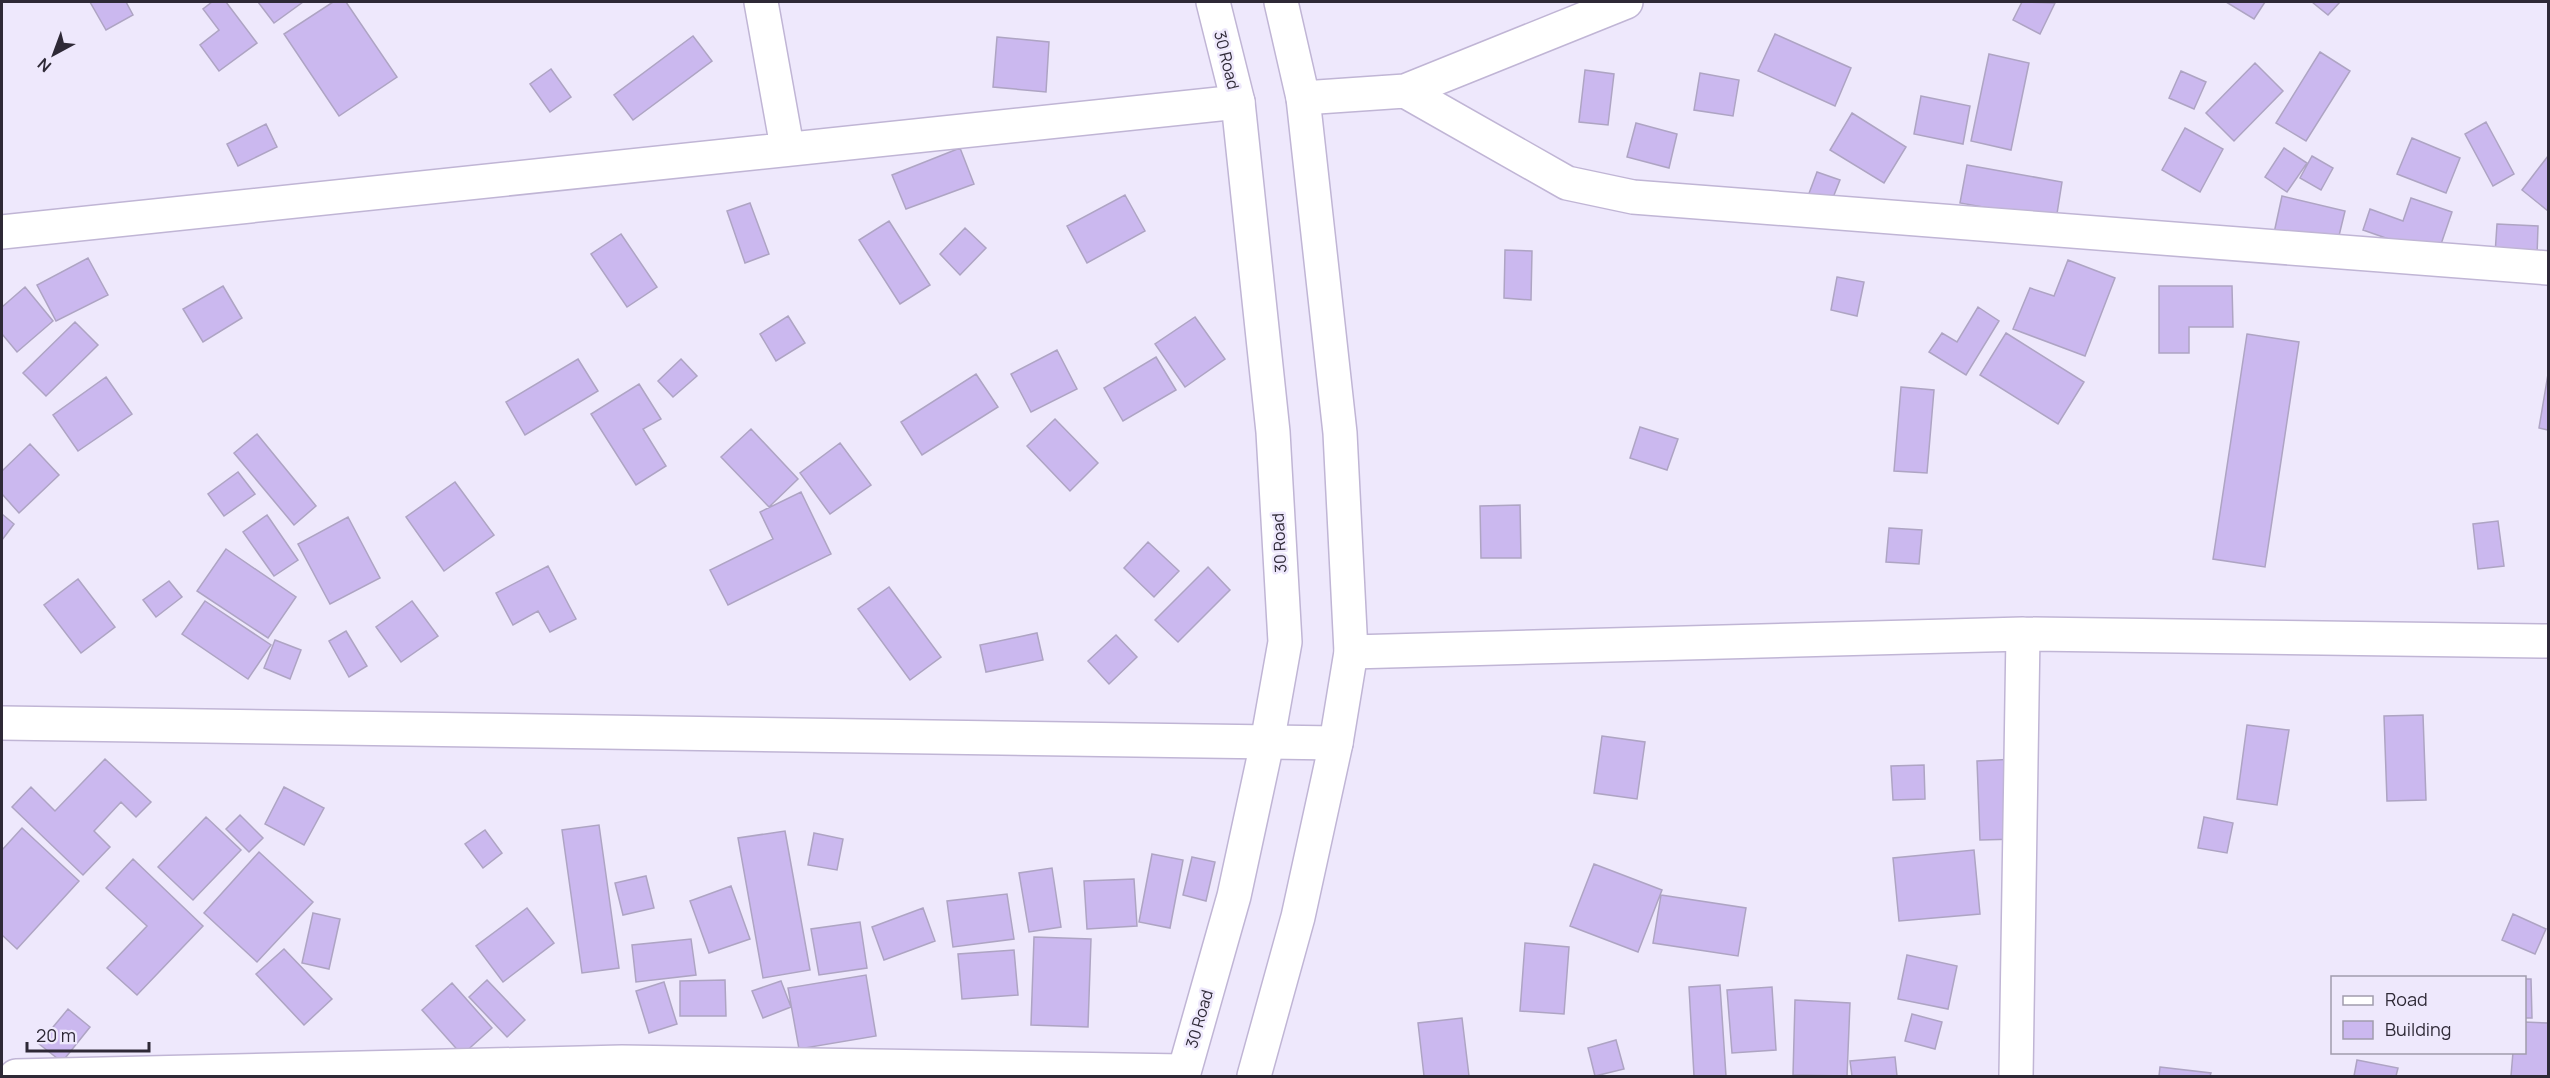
<svg xmlns="http://www.w3.org/2000/svg" width="2550" height="1078" font-family="Manrope,sans-serif">
<rect width="100%" height="100%" fill="#eee8fc"/>
<!-- building -->
<path fill="#cbb8ef" stroke="#aea4c3" stroke-width="1.5" d="M90,2h36l7,13 -27,15z
M212,2h14l31,41 -38,28 -19,-26 19,-15 -16,-21z
M258,2h45l-29,21z
M333,2h13l51,75 -58,39 -55,-82z
M2022,2l33,1 -15,31 -27,-14z
M2226,2h39l-11,17z
M2312,2h28l-12,13z
M1775,34l76,34 -16,38 -77,-35z
M693,36l19,25 -79,59 -19,-25z
M997,37l52,5 -3,50 -53,-5z
M2320,52l30,19 -44,70 -30,-18z
M1989,54l40,9 -18,87 -40,-9z
M2255,63l28,28 -49,50 -28,-28z
M551,69l20,28 -21,15 -20,-28z
M1585,70l29,4 -6,51 -29,-3z
M2181,71l25,11 -12,27 -25,-11z
M1700,73l39,7 -6,36 -39,-6z
M1921,96l49,10 -7,38 -49,-10z
M1852,113l54,34 -22,36 -54,-33z
M2486,122l28,52 -21,12 -28,-52z
M1636,123l41,11 -8,34 -42,-11z
M266,124l11,23 -39,19 -11,-22z
M2185,128l38,21 -23,43 -38,-22z
M2412,138l48,20 -14,35 -49,-19z
M960,148l14,36 -68,25 -14,-34z
M2284,148l23,15 -20,29 -22,-15z
M2312,156l21,12 -12,22 -21,-12z
M2548,156v55l-26,-21z
M1967,165l95,17 -6,38 -96,-17z
M1817,172l23,8 -10,25 -22,-9z
M1125,195l20,36 -58,32 -20,-37z
M2282,196l63,15 -9,37 -62,-15z
M2411,198l41,14 -15,44 -74,-26 7,-21 33,12z
M750,203l19,51 -24,9 -18,-52z
M889,221l41,64 -30,19 -41,-64z
M2497,224l41,2 -1,30 -42,-2z
M965,228l21,20 -26,27 -20,-21z
M621,234l36,53 -30,20 -36,-53z
M1505,250l27,1 -1,49 -27,-2z
M88,258l20,37 -52,26 -19,-36z
M2068,260l47,18 -30,78 -72,-27 17,-41 24,8z
M1837,277l27,5 -7,34 -26,-6z
M223,286l19,32 -39,24 -20,-33z
M2159,286h73l1,41h-44v26h-30z
M25,287l28,34 -36,31 -15,-18v-27z
M1978,307l21,14 -33,54 -37,-23 13,-19 15,9z
M788,316l17,27 -29,18 -16,-27z
M1195,317l30,42 -40,28 -30,-43z
M75,322l23,23 -52,51 -23,-23z
M2006,333l78,49 -26,42 -78,-49z
M2247,334l52,8 -34,225 -52,-8z
M1057,350l20,39 -46,23 -20,-38z
M1156,357l20,33 -53,31 -19,-33z
M578,359l20,32 -73,44 -19,-33z
M681,359l16,17 -24,21 -15,-16z
M976,374l22,33 -76,48 -21,-33z
M2548,374v56l-9,-2z
M106,377l26,37 -54,37 -25,-36z
M639,384l22,35 -18,10 23,37 -30,19 -45,-71z
M1901,387l33,3 -7,83 -33,-2z
M1055,419l43,44 -28,28 -43,-45z
M1640,427l38,12 -11,31 -37,-12z
M751,429l47,50 -29,28 -48,-50z
M257,434l59,72 -22,19 -60,-72z
M840,443l31,42 -41,29 -30,-41z
M30,444l29,31 -40,38 -17,-19v-23z
M238,472l17,22 -31,22 -16,-22z
M455,482l39,53 -50,36 -38,-54z
M801,492l30,62 -103,51 -18,-35 63,-31 -13,-27z
M1520,505l1,53h-40l-1,-52z
M2,514l12,10 -12,16z
M267,515l31,45 -24,16 -31,-44z
M348,517l32,61 -50,26 -32,-60z
M2498,521l6,45 -26,3 -5,-45z
M1889,528l33,2 -3,34 -33,-2z
M1148,542l31,29 -25,26 -30,-29z
M226,549l70,48 -28,41 -71,-47z
M548,566l28,53 -26,13 -12,-21 -25,14 -17,-32z
M1208,567l22,23 -52,52 -23,-22z
M78,579l37,48 -34,26 -37,-48z
M169,581l13,16 -26,20 -13,-17z
M889,587l52,70 -31,23 -52,-71z
M205,601l66,44 -23,34 -66,-45z
M412,601l26,35 -37,26 -25,-35z
M346,631l21,35 -18,11 -20,-36z
M1037,633l6,27 -57,12 -6,-27z
M1116,635l21,22 -28,27 -21,-23z
M275,640l26,10 -11,29 -26,-11z
M2423,715l3,85 -39,1 -3,-85z
M2247,725l42,5 -12,75 -40,-6z
M1602,736l43,6 -8,57 -43,-6z
M105,759l46,43 -15,15 -15,-15 -27,29 16,16 -27,28 -71,-68 19,-20 24,24z
M2016,759l3,80 -39,1 -3,-79z
M1924,765l1,34 -32,1 -2,-34z
M284,787l40,21 -20,37 -39,-21z
M240,815l23,23 -14,14 -23,-23z
M206,817l35,33 -48,50 -35,-33z
M2204,817l29,6 -6,30 -29,-5z
M599,825l20,143 -37,5 -20,-143z
M22,828l57,53 -62,68 -15,-14v-85z
M485,830l17,23 -19,15 -18,-24z
M785,831l25,139 -47,8 -25,-140z
M814,833l29,6 -6,31 -29,-5z
M1974,850l6,64 -81,7 -6,-63z
M259,852l54,50 -56,60 -53,-49z
M1152,854l31,6 -13,68 -31,-6z
M1192,857l23,5 -9,39 -23,-6z
M133,859l70,67 -66,69 -30,-27 40,-42 -41,-38z
M1594,864l68,26 -24,62 -68,-26z
M1052,868l9,59 -32,5 -10,-59z
M646,876l8,32 -31,7 -8,-32z
M1134,879l3,47 -50,3 -3,-48z
M731,886l19,53 -41,14 -19,-52z
M1007,894l7,45 -61,8 -6,-46z
M1661,895l85,13 -8,48 -85,-13z
M527,908l27,35 -51,39 -27,-36z
M923,908l12,33 -51,19 -12,-33z
M313,913l27,6 -11,50 -27,-6z
M2513,914l33,15 -11,25 -33,-14z
M860,922l7,46 -48,7 -8,-46z
M1034,937l57,2 -3,88 -57,-2z
M691,939l5,36 -60,7 -4,-37z
M1525,943l44,4 -5,67 -44,-3z
M284,949l48,50 -28,26 -48,-51z
M1014,950l4,45 -56,4 -4,-45z
M1907,955l50,11 -9,43 -50,-10z
M866,975l10,61 -77,13 -11,-61z
M2524,979h7l1,39h-8z
M487,980l38,40 -18,17 -38,-40z
M725,980l1,36h-46v-35z
M781,981l10,26 -28,11 -11,-27z
M664,982l13,42 -28,9 -13,-42z
M452,983l40,45 -30,27 -40,-45z
M1720,985l6,91h-32l-5,-89z
M1772,987l4,63 -44,3 -5,-63z
M1795,1000l55,3 -3,73 -54,-1z
M68,1009l22,18 -28,35 -23,-18z
M1912,1014l30,8 -7,27 -30,-8z
M1462,1018l7,58h-45l-6,-53z
M2524,1022l24,1v53h-37l2,-24h11z
M1616,1040l8,29 -29,7 -7,-28z
M1895,1057l2,19h-45l-2,-15z
M2357,1060l41,8 -2,8h-42z
M2160,1067l51,6 -1,3h-51z"/>
<g fill="none" stroke-linecap="round" stroke-linejoin="round">
<!-- minor casing -->
<g stroke="#c0b5d5" stroke-width="36">
<path id="minor" d="M761,2l26,145
M1405,91l162,92 66,14 915,71
M1303,98l102,-7 221,-89
M2,232l1236,-130
M1351,652l672,-18 525,7
M2,723l1334,20
M16,1076l606,-14 562,9
M2016,1076l7,-442"/>
</g>
<!-- major casing -->
<g stroke="#c0b5d5" stroke-width="36">
<path id="major" d="M1183,1076l51,-180 33,-153 18,-101 -12,-210 -35,-330 -25,-100
M1254,1076l44,-159 38,-174 15,-91 -11,-219 -37,-335 -22,-96"/>
</g>
<!-- minor -->
<use href="#minor" stroke="#fff" stroke-width="33"/>
<!-- major -->
<use href="#major" stroke="#fff" stroke-width="33"/>
</g>
<g text-anchor="middle" dominant-baseline="central" stroke-width="5" stroke-linejoin="round" paint-order="stroke">
<!-- street labels -->
<g font-size="16" fill="#2e2936" stroke="#eee8fc">
<text transform="translate(1227 60) rotate(76)">30 Road</text>
<text transform="translate(1279 543) rotate(-93)">30 Road</text>
<text transform="translate(1199 1019) rotate(-74)">30 Road</text>
</g>
</g>
<!-- border -->
<rect width="2550" height="1078" fill="none" stroke="#2e2936" stroke-width="6"/>
<!-- legend -->
<rect x="2331" y="976" width="195" height="78" fill="#eee8fc" stroke="#a19cad" stroke-width="1.5"/>
<rect x="2343" y="996" width="30" height="9" fill="#ffffff" stroke="#a19cad" stroke-width="1.5"/>
<text x="2385" y="1006" font-size="18" fill="#2e2936">Road</text>
<rect x="2343" y="1021" width="30" height="18" fill="#cbb8ef" stroke="#a19cad" stroke-width="1.5"/>
<text x="2385" y="1036" font-size="18" fill="#2e2936">Building</text>
<!-- north arrow -->
<g transform="translate(54 54) rotate(221)" stroke="#eee8fc" stroke-width="4.5" paint-order="stroke">
<path d="M0-4.5L10 22L0 15L-10 22Z" fill="#2e2936"/>
<text y="-9" font-size="16" font-weight="bold" text-anchor="middle" fill="#2e2936">N</text>
</g>
<!-- scale -->
<path d="M27 1042v9h122v-9" fill="none" stroke="#2e2936" stroke-width="3"/>
<text x="36" y="1042" font-size="18" fill="#2e2936" stroke="#eee8fc" stroke-width="4.5" paint-order="stroke">20 m</text>
</svg>
